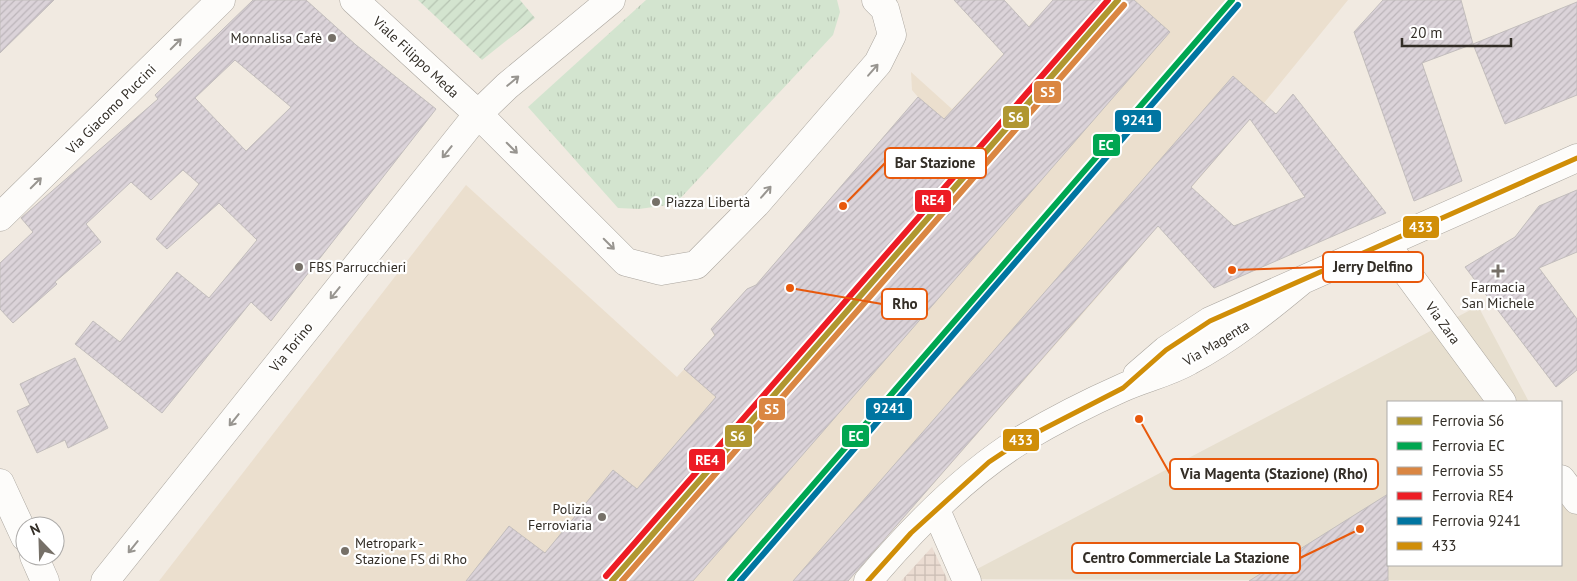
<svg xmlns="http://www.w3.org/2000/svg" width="1577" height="581" font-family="'PT Sans',sans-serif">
<defs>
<pattern id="industrial-grid" width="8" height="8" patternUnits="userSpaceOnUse" patternTransform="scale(1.25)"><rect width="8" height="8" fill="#ebdcd2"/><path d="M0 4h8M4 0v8" fill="none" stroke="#cabdb4"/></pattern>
<pattern id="grass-tufts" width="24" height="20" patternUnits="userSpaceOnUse" patternTransform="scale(1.25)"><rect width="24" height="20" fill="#d3e4cf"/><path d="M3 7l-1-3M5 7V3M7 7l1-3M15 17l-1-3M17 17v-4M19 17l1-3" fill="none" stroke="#b6c4b2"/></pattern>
<pattern id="garden-furrows" width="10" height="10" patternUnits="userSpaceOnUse" patternTransform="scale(1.25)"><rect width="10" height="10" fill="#d3e4cf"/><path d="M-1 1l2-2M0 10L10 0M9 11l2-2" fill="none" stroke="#b6c4b2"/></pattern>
<pattern id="building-hatch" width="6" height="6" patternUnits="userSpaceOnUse" patternTransform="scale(1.25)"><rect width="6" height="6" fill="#dbd3d9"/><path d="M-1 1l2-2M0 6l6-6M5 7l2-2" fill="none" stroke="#bcb5ba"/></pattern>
</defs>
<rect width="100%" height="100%" fill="#f1eae1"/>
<!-- commercial -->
<path fill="#e7dfcf" d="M1478,306l51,96h-141v163h173v-102l16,31v87l-619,-2z"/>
<!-- industrial -->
<path fill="url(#industrial-grid)" d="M932,547l16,34h-47z"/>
<!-- built -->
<path fill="#ebdfce" d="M1053,0h295l-84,103 -171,199 -245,279h-689l307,-396 211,192 37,-41 -3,-7 36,-40 9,-4 162,-188 -6,-7 -1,-18 41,37z"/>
<!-- grass -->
<path fill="url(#grass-tufts)" d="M646,0h191l3,12 -7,23 -158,169 -36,5 -21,-1 -90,-101z"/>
<!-- garden -->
<path fill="url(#garden-furrows)" d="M418,0h102l15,18 -53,42z"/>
<!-- building -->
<path fill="url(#building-hatch)" stroke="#c2bdbc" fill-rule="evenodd" d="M0,0h54l-54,53z
M253,0h53l50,45 80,64 -165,212 -20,-19 -89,111 -87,-69 18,-23 27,21 57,-70 32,26 48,-58 -38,-37 -52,46 -11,-10 43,-55 -16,-14 -32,30 -20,-18 -45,42 15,18 -46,40 2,2 -44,39 -13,-14v-46l33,-31 -12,-14 137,-119 -3,-4zM235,60l56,47 -45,44 -51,-53z
M954,0h50l25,27 24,-27h81l36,32 -477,549h-227l43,-55 36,27 68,-83 24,19 79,-92 -32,-28 31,-34 -4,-6 36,-40 9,-4 162,-188 26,22 60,-65z
M1383,0h78l12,44 -51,19 40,118 -48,20 -60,-169z
M1577,2v93l-72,29 -32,-80z
M1233,76l43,38 17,-20 93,119 -172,75 -56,-62 -310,355h-55zM1250,119l55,78 -71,29 -43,-39z
M1577,190v62l-38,16 38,51v51l-21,17 -91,-120 50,-30 24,-31z
M75,358l33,70 -40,20 -3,-8 -28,13 -20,-42 13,-6 -10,-21z
M1388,494v87h-139z"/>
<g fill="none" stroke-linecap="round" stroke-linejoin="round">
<!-- street casing -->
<g stroke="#aaa59e" stroke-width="29">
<path id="street" d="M354,0l124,114 148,148 35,9 35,-6 60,-61 122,-141 14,-28 -7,-26 -9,-9
M0,217l221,-217
M1385,243l117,159
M1561,479l16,21
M0,483l25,54
M936,510l31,71
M34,556l11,25
M105,581l373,-467 29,-28 104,-86"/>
</g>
<!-- secondary casing -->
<g stroke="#aaa59e" stroke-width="29">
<path id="secondary" d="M1137,375l29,-25 44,-29 367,-163
M868,581c44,-52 95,-105 153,-141 32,-19 67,-37 101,-52 22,-10 46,-15 67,-27 41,-22 76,-50 111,-79"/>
</g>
<!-- street -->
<use href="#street" stroke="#fdfcfa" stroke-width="28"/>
<!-- secondary -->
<use href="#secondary" stroke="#fdfcfa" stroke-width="28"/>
<!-- bus-1 casing -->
<g stroke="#fff" stroke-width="9">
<path id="bus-1" d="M868,581l43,-48 78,-71 33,-22 101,-52 43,-38 44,-29 367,-163"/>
</g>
<!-- bus-1 -->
<use href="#bus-1" stroke="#d08e08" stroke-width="5"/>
<!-- rail-1 casing -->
<g stroke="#fff" stroke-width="10">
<path id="rail-1" d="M612,581l506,-581"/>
</g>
<!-- rail-2 casing -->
<g stroke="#fff" stroke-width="10">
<path id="rail-2" d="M730,581l502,-581"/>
</g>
<!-- rail-3 casing -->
<g stroke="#fff" stroke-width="10">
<path id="rail-3" d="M622,581l502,-576"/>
</g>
<!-- rail-4 casing -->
<g stroke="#fff" stroke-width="10">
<path id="rail-4" d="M606,576l502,-576"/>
</g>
<!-- rail-5 casing -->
<g stroke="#fff" stroke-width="10">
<path id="rail-5" d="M740,581l498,-576"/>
</g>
<!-- rail-1 -->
<use href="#rail-1" stroke="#b09730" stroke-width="6"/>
<!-- rail-2 -->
<use href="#rail-2" stroke="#00a651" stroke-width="6"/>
<!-- rail-3 -->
<use href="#rail-3" stroke="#da8642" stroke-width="6"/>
<!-- rail-4 -->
<use href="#rail-4" stroke="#ed1c24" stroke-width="6"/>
<!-- rail-5 -->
<use href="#rail-5" stroke="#0075a1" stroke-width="6"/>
</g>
<!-- one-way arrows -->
<defs><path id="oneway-shaft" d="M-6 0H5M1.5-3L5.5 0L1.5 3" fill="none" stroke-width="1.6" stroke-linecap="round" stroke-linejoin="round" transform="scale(1.25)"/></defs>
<g stroke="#989590">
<use href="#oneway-shaft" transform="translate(176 44) rotate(-45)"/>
<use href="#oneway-shaft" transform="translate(873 70) rotate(-49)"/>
<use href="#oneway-shaft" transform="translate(513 81) rotate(-40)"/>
<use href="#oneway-shaft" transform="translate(512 148) rotate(45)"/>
<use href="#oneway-shaft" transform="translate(447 152) rotate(129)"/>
<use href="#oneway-shaft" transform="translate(36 183) rotate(-45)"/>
<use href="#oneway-shaft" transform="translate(766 192) rotate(-49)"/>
<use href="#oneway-shaft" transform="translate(609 244) rotate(45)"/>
<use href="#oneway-shaft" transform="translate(335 293) rotate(129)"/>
<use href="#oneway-shaft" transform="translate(234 420) rotate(129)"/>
<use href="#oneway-shaft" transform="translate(133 547) rotate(129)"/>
</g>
<!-- markers -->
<g fill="#767068" stroke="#fff" stroke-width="2">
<circle cx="332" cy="38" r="5"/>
<circle cx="656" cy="202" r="5"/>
<circle cx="299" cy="267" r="5"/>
<path d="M1495.5 263.5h5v5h5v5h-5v5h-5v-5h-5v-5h5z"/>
<circle cx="602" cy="517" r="5"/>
<circle cx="345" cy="551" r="5"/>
</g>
<g text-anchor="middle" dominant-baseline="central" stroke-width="4.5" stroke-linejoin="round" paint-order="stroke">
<!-- poi labels -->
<g font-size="14" fill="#332e27" stroke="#fff" text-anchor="start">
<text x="322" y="38" text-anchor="end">Monnalisa Cafè</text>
<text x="666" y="202">Piazza Libertà</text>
<text x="309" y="267">FBS Parrucchieri</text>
<text x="1498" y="287" text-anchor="middle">Farmacia<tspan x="1498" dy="16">San Michele</tspan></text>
<text x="592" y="509" text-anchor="end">Polizia<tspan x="592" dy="16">Ferroviaria</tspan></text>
<text x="355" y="543">Metropark -<tspan x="355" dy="16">Stazione FS di Rho</tspan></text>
</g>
<!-- street labels -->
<g font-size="14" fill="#332e27" stroke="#fff">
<text transform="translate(416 57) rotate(43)">Viale Filippo Meda</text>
<text transform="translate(111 109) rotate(-45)">Via Giacomo Puccini</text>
<text transform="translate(1443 323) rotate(54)">Via Zara</text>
<text transform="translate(1216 343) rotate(-31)">Via Magenta</text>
<text transform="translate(291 347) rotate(-51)">Via Torino</text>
</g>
</g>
<!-- callouts -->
<path fill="none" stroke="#e8590c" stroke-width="2" d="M843 206L885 163M1232 270L1323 267M790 288L882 304M1139 419L1170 474M1360 529L1300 558"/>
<g fill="#e8590c" stroke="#fff" stroke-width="2">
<circle cx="843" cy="206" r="5"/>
<circle cx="1232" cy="270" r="5"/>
<circle cx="790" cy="288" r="5"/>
<circle cx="1139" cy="419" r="5"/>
<circle cx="1360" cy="529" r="5"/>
</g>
<g fill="#fff" stroke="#e8590c" stroke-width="2">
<rect x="885" y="148" width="101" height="30" rx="5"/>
<rect x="1323" y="252" width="100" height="30" rx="5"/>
<rect x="882" y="289" width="45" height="30" rx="5"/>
<rect x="1170" y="459" width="208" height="30" rx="5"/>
<rect x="1072" y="543" width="228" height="30" rx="5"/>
</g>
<g font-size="15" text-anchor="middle" font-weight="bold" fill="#332e27">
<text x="935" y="168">Bar Stazione</text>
<text x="1373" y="272">Jerry Delfino</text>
<text x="905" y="309">Rho</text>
<text x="1274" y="479">Via Magenta (Stazione) (Rho)</text>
<text x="1186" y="563">Centro Commerciale La Stazione</text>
</g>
<g stroke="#fff" stroke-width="2">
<rect x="1033" y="80" width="29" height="24" rx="5" fill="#da8642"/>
<rect x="1002" y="105" width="28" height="24" rx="5" fill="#b09730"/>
<rect x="1114" y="109" width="48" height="24" rx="5" fill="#0075a1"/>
<rect x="1092" y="133" width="29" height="24" rx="5" fill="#00a651"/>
<rect x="914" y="189" width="38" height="24" rx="5" fill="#ed1c24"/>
<rect x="1402" y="215" width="38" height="24" rx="5" fill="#d08e08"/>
<rect x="865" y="397" width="48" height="24" rx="5" fill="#0075a1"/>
<rect x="758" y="397" width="28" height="24" rx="5" fill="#da8642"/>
<rect x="724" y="424" width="29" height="24" rx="5" fill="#b09730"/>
<rect x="841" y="424" width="29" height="24" rx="5" fill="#00a651"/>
<rect x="1002" y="428" width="38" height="24" rx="5" fill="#d08e08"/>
<rect x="688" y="448" width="38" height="24" rx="5" fill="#ed1c24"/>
</g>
<g font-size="14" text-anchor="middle" font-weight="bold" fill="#fff">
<text x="1048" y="97">S5</text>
<text x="1016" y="122">S6</text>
<text x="1138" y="125">9241</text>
<text x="1106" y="150">EC</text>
<text x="933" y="205">RE4</text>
<text x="1421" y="232">433</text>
<text x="889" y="413">9241</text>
<text x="772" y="414">S5</text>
<text x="738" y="441">S6</text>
<text x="856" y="441">EC</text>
<text x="1021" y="445">433</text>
<text x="707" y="465">RE4</text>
</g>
<!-- legend -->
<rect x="1387" y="401" width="175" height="165" fill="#ffffff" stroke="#adaba9"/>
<rect x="1397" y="417" width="25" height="8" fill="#b09730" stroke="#adaba9"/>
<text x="1432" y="426" font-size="15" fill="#332e27">Ferrovia S6</text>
<rect x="1397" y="442" width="25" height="8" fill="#00a651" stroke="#adaba9"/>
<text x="1432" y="451" font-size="15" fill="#332e27">Ferrovia EC</text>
<rect x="1397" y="467" width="25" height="8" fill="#da8642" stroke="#adaba9"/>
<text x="1432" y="476" font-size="15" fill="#332e27">Ferrovia S5</text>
<rect x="1397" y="492" width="25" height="8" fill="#ed1c24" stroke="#adaba9"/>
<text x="1432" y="501" font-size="15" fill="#332e27">Ferrovia RE4</text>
<rect x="1397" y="517" width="25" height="8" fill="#0075a1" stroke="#adaba9"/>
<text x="1432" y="526" font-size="15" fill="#332e27">Ferrovia 9241</text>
<rect x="1397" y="542" width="25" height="8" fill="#d08e08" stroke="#adaba9"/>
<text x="1432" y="551" font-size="15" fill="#332e27">433</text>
<!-- north arrow -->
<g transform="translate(40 541) rotate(337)"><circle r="24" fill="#ffffff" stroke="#adaba9"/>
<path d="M0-4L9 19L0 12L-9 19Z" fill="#767068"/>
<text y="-8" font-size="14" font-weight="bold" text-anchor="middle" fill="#332e27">N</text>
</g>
<!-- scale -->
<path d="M1402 38v8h109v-8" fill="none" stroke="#332e27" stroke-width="2.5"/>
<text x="1410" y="38" font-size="15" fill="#332e27" stroke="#ffffff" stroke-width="4" paint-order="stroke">20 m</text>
</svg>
